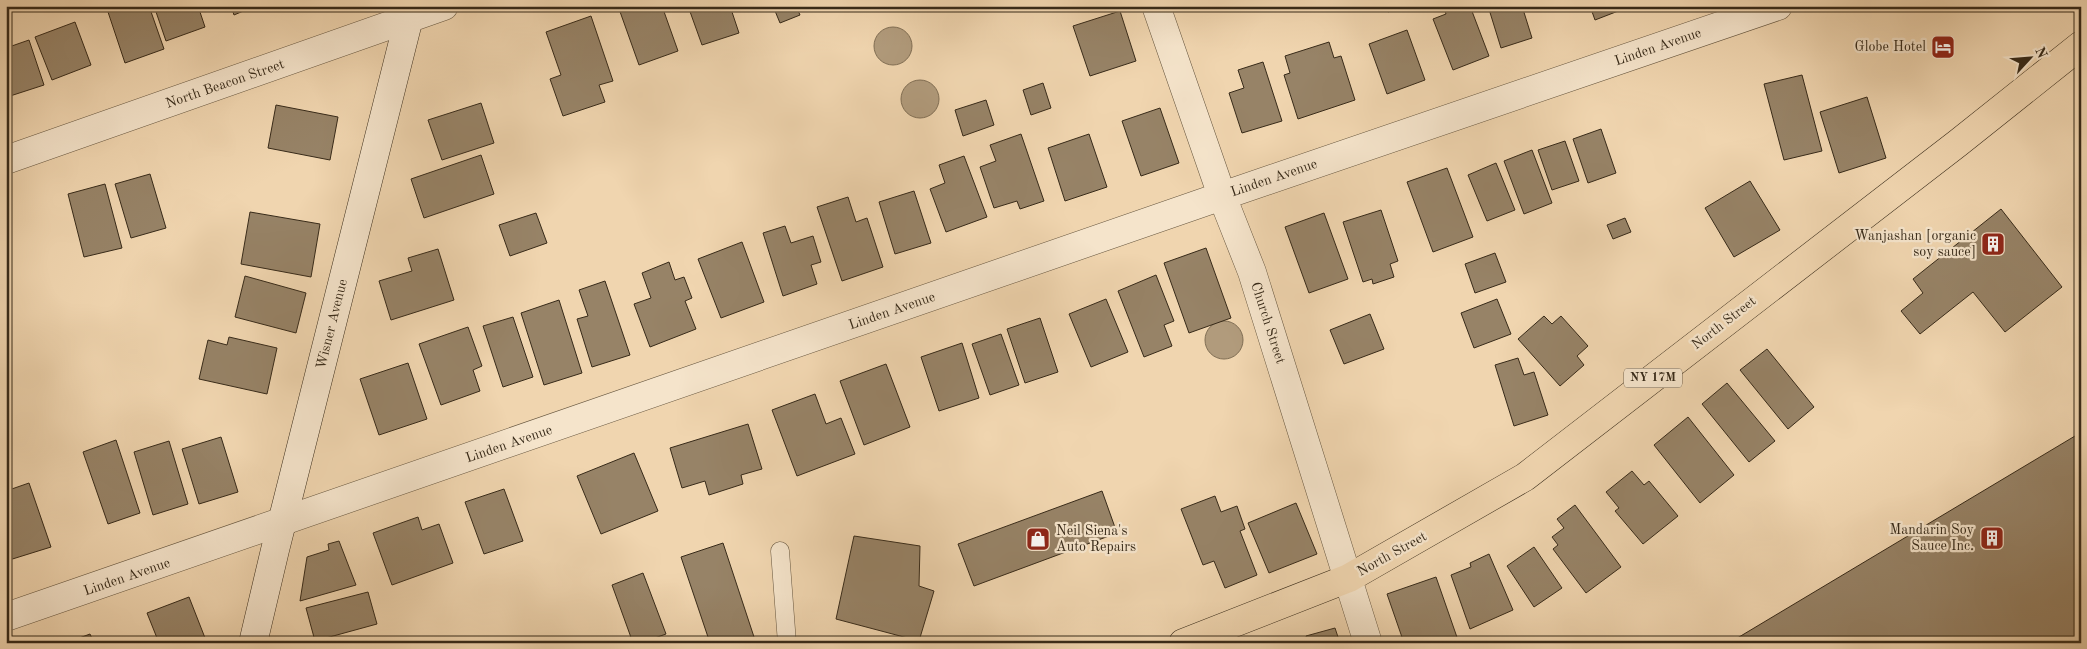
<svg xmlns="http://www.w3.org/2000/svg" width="2087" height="649" font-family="'Old Standard TT',serif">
<rect width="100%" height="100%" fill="#f0d5af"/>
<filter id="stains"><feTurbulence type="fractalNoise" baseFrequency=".004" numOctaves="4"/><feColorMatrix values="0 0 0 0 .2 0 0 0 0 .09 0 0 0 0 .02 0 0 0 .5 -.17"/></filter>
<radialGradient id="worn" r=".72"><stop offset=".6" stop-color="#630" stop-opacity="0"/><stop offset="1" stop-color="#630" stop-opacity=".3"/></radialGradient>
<!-- water -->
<path fill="#b19b7c" stroke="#806e54" d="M874 46a19 19 0 1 1 38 0a19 19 0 1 1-38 0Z
M901 99a19 19 0 1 1 38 0a19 19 0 1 1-38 0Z
M1205 340a19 19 0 1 1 38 0a19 19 0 1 1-38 0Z"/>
<!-- building -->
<path fill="#978367" stroke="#372a19" d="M116,6h33l15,43 -39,14 -18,-54z
M154,6h44l7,21 -39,14z
M231,6h24l-21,9z
M618,6h44l16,45 -39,14z
M688,6h42l9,27 -37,12z
M773,6h23l4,9 -20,8z
M1386,6h17l-15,6z
M1443,6h27l19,50 -36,14 -20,-51 13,-5z
M1488,6h34l10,32 -31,10z
M1590,6h35l1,2 -31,12z
M1120,11l16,50 -46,15 -17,-50z
M591,16l22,65 -14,4 6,17 -42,14 -13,-37 11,-4 -15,-43z
M75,22l16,43 -39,15 -17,-43z
M1407,30l18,50 -38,14 -18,-50z
M29,40l15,45 -37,12 -1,-49z
M1329,42l5,16 7,-2 14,44 -57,19 -14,-44 6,-2 -5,-17z
M1263,62l19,59 -40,12 -13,-40 15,-5 -6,-18z
M1802,75l20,76 -38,9 -20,-76z
M1043,83l8,25 -20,7 -8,-25z
M1867,97l19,61 -47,15 -19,-61z
M986,100l8,25 -31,11 -8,-26z
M481,103l13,40 -52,17 -14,-40z
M276,105l62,12 -8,43 -62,-12z
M1160,108l19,55 -38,13 -19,-55z
M1601,129l15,44 -28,10 -15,-44z
M1021,134l23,67 -24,8 -3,-8 -23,7 -14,-41 16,-6 -6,-16z
M1089,134l18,53 -42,14 -17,-53z
M1565,141l14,40 -27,9 -14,-40z
M1532,150l20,53 -28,11 -20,-53z
M481,155l13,39 -70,24 -13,-39z
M964,156l23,61 -41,15 -16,-43 15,-6 -6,-18z
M1496,163l19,47 -28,11 -19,-46z
M1447,168l26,69 -40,15 -26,-70z
M150,174l16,54 -35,10 -16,-54z
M1750,181l30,49 -46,27 -29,-49z
M105,184l17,64 -38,9 -16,-63z
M914,191l17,52 -36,11 -16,-52z
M848,197l8,25 11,-4 16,49 -41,14 -25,-74z
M2001,209l61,78 -57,45 -32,-40 -53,42 -19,-23 22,-18 -10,-14z
M1381,210l17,51 -8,3 4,13 -21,7 -1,-5 -9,3 -20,-60z
M250,212l70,12 -9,53 -70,-13z
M536,213l11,30 -37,13 -11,-31z
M1324,213l24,66 -39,14 -24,-66z
M1625,218l6,14 -18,7 -6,-14z
M785,226l6,17 22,-7 8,26 -10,3 6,19 -34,12 -20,-63z
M742,242l22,60 -43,16 -23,-59z
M1206,248l25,70 -42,15 -25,-70z
M438,249l16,51 -63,20 -12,-39 33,-10 -4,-13z
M1495,253l11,29 -31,11 -10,-29z
M669,262l6,18 9,-3 8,21 -7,3 11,28 -46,18 -16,-43 17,-6 -9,-25z
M1156,275l18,46 -10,4 8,21 -28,11 -26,-66z
M245,276l61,17 -10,40 -61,-16z
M605,281l25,74 -38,12 -15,-48 11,-3 -9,-26z
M1106,299l22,53 -37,15 -22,-53z
M1497,299l14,35 -37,14 -13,-35z
M559,300l23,73 -38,12 -23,-72z
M1370,314l14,35 -40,15 -14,-34z
M1544,316l8,8 9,-8 27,30 -11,10 7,9 -24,21 -42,-47z
M513,317l20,60 -30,10 -20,-61z
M1040,318l18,54 -33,11 -18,-54z
M468,327l14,39 -9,4 7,21 -39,14 -22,-61z
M1001,334l18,51 -29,10 -18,-51z
M229,337l48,11 -10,46 -68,-15 9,-39 19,5z
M962,343l17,55 -40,13 -18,-54z
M1767,349l47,58 -26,22 -48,-59z
M1518,358l6,17 10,-3 14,43 -34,11 -19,-61z
M408,363l19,56 -48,16 -19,-56z
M886,364l24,63 -46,18 -24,-64z
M1727,383l48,58 -26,21 -47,-58z
M815,394l11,30 15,-6 14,36 -58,22 -25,-66z
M1688,417l46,58 -34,28 -46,-58z
M748,424l14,45 -21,6 2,9 -34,11 -4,-14 -23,7 -12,-40z
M2080,433l1,210h-352z
M221,437l17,55 -39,12 -17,-55z
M116,440l24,73 -32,11 -25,-72z
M169,441l19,63 -35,11 -19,-63z
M634,453l24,58 -57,23 -24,-58z
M1632,471l12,14 5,-4 29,35 -35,28 -28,-33 4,-3 -13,-16z
M29,483l22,64 -45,14v-70z
M504,489l19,52 -39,13 -19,-52z
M1102,491l15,42 -143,53 -16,-42z
M1215,496l6,16 16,-6 8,23 -5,2 17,44 -32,13 -11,-27 -11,4 -22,-56z
M1296,503l21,51 -48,19 -21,-50z
M1575,505l46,62 -35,26 -33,-44 5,-4 -6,-8 12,-9 -7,-9z
M418,517l4,13 17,-6 14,39 -61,22 -19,-52z
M854,536l66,10 -1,40 15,5 -15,50 -83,-22z
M339,541l17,44 -56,16 7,-44 22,-7 -1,-6z
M723,543l33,100h-46l-29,-86z
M1534,547l28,41 -28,19 -27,-41z
M1489,554l24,56 -43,19 -19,-54 20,-8 -1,-4z
M643,573l23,61 -25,9h-8l-21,-58z
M1436,577l23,66h-55l-17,-49z
M368,592l9,32 -62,17 -9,-33z
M189,597l18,46h-48l-12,-30z
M1335,628l5,15h-32l-2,-7z
M90,634l4,9h-28z"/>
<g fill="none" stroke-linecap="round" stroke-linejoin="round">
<!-- lane casing -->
<g stroke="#65553e" stroke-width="19">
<path id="lane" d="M780,551l7,92"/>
</g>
<!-- street casing -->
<g stroke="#65553e" stroke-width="29">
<path id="street" d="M1156,6l66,190 30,76 116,371
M6,160l438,-154
M6,617l1216,-421 556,-190"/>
</g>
<!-- secondary casing -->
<g stroke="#372a19" stroke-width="29">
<path id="secondary" d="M253,643l22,-93 137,-544"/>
</g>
<!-- primary casing -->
<g stroke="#372a19" stroke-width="29">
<path id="primary" d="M1183,643l166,-65 176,-101 433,-334 123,-98"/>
</g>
<!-- lane -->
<use href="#lane" stroke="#f5e4cb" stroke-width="18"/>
<!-- street -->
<use href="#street" stroke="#f5e4cb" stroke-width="28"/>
<!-- secondary -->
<use href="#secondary" stroke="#f5e4cb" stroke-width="28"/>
<!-- primary -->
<use href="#primary" stroke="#f0d5af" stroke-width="28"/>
</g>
<!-- icons -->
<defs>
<g id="hotel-square" transform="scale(1.25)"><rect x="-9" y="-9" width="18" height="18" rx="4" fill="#8f2418" stroke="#f5e4cb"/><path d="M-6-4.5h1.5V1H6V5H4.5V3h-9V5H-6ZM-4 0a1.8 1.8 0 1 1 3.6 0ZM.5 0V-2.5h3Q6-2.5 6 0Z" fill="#fff"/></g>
<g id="building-square" transform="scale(1.25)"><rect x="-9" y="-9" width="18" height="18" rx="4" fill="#8f2418" stroke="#f5e4cb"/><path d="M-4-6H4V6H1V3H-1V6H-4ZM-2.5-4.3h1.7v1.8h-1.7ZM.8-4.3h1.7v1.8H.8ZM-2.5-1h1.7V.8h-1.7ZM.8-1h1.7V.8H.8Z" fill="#fff"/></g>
<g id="shop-square" transform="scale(1.25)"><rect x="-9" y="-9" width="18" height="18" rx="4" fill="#8f2418" stroke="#f5e4cb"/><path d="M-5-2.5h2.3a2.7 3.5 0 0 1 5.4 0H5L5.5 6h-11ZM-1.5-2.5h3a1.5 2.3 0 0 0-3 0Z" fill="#fff"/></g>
</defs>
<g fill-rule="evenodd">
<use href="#hotel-square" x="1943" y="47"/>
<use href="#building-square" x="1993" y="244"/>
<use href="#building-square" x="1992" y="538"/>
<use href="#shop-square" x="1038" y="539"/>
</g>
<g text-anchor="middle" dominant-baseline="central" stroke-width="4.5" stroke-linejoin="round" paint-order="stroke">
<!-- shield labels -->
<rect fill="#f5e4cb" stroke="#70624e" stroke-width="1" x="1624" y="368.5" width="58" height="19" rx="4"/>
<g font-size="12" font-weight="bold" fill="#372a19">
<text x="1653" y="378">NY 17M</text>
</g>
<!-- street labels -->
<g font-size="14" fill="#372a19" stroke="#f5e4cb">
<text transform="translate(1658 47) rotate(-19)">Linden Avenue</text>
<text transform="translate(225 84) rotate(-19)">North Beacon Street</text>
<text transform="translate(1274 178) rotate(-19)">Linden Avenue</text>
<text transform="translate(892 311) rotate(-19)">Linden Avenue</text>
<text transform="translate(1268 323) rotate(72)">Church Street</text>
<text transform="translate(1724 323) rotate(-38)">North Street</text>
<text transform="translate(332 324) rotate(-76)">Wisner Avenue</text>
<text transform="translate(509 444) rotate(-19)">Linden Avenue</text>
<text transform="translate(1392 554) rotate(-29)">North Street</text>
<text transform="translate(127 577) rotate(-19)">Linden Avenue</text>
</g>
<!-- poi labels -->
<g font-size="14" fill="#372a19" stroke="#f5e4cb" text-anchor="end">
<text x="1926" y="47">Globe Hotel</text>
<text x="1976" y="236">Wanjashan [organic<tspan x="1976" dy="16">soy sauce]</tspan></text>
<text x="1974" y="530">Mandarin Soy<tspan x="1974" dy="16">Sauce Inc.</tspan></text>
<text x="1056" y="531" text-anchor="start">Neil Siena's<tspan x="1056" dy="16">Auto Repairs</tspan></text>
</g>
</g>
<!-- margin -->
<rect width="2087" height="649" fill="none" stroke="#f0d5af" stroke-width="25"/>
<rect x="8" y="8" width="2072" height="634" fill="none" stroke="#372a19" stroke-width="2.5"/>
<rect x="12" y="12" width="2062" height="624" fill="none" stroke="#372a19"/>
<!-- north arrow -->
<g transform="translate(2030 58) rotate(64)" stroke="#f5e4cb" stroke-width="4" paint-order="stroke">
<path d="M0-4L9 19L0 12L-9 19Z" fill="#372a19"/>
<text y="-8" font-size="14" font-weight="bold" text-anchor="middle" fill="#372a19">N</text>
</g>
<rect width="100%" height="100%" filter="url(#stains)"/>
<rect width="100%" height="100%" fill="url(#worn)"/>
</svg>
